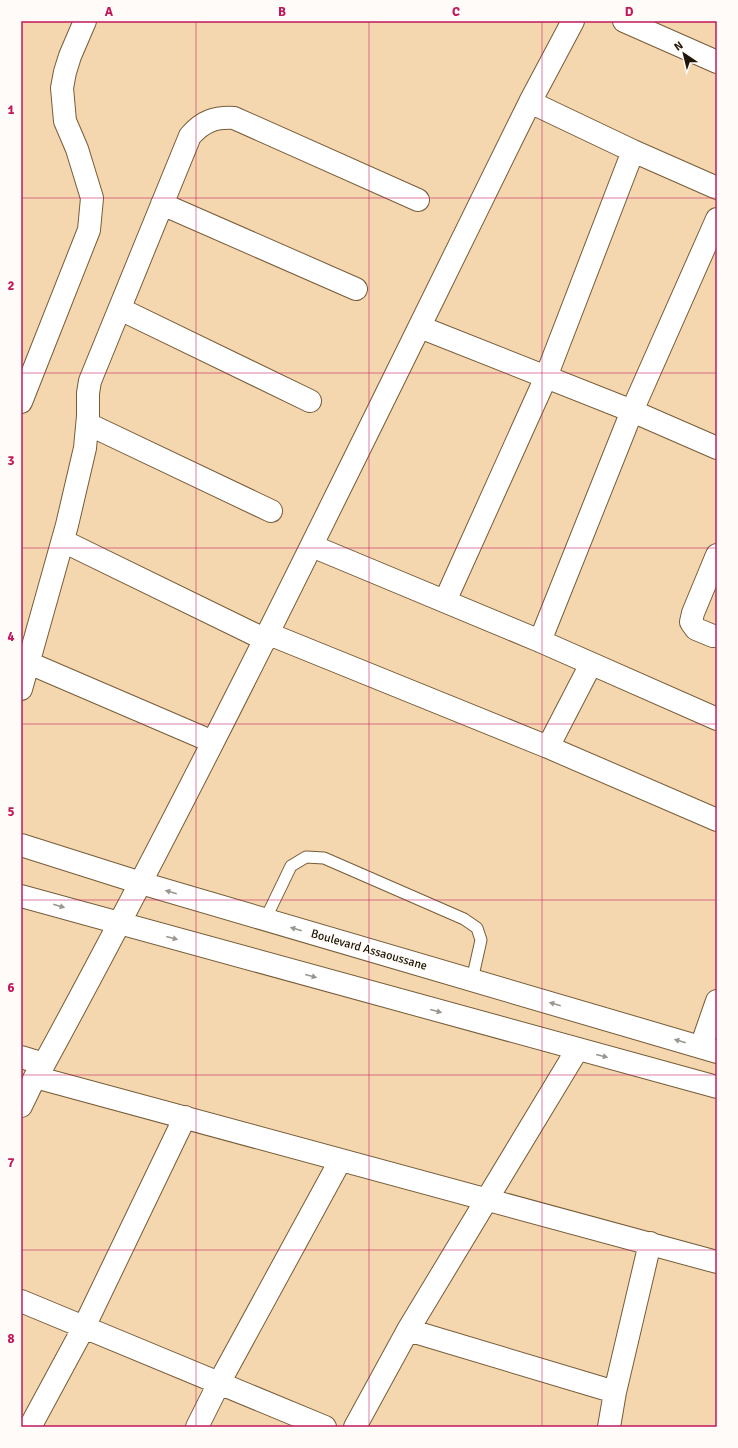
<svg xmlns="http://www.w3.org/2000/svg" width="738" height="1448" font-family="Signika,sans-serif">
<rect width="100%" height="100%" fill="#f4d6af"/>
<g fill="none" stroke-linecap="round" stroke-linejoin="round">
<!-- lane casing -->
<g stroke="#765c38" stroke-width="13">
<path id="lane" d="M265,920l26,-54 15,-9 18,1 140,61 13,9 4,12 -9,40"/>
</g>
<!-- street casing -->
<g stroke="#765c38" stroke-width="24">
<path id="street" d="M624,21l93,41
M530,102l103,49 84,37
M162,204l194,85
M120,309l190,92
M420,327l212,84 85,37
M21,402l68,-172 3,-32 -15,-49 -12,-28 -3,-33 3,-16 5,-16 15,-35
M88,424l183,87
M63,541l203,99
M312,546l228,95 177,78
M445,601l101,-224 87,-226
M269,634l279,113 169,73
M713,636l-17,-7 -5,-7 2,-9 24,-58
M540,641l92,-230 85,-192
M29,663l184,79
M21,689l46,-164 18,-77 3,-32v-23l2,-12 100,-245c13,-15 25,-19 44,-18l184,82
M548,747l43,-83
M21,845l120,38 576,169
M21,896l696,191
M701,1047l16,-46
M21,1057l23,7
M35,1077l682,185
M21,1106l14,-29 9,-13c172,-316 327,-640 486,-962l43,-81
M21,1301l304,126
M408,1330l207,62
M30,1427l54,-100 101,-210
M197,1427l22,-44 121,-222
M355,1427l53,-97 169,-280
M609,1427l6,-35 35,-149"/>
</g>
<!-- lane -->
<use href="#lane" stroke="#fff" stroke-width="11"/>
<!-- street -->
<use href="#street" stroke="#fff" stroke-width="22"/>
</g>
<!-- one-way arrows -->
<defs><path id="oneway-solid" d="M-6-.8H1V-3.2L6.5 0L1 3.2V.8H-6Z"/></defs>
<g fill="#9a968f">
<use href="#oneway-solid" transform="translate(171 892) rotate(-164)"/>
<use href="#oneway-solid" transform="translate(59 906) rotate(16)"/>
<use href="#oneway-solid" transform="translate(296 929) rotate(-164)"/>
<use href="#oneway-solid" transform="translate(172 938) rotate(15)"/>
<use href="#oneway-solid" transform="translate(311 976) rotate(15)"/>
<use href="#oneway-solid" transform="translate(555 1004) rotate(-164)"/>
<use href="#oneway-solid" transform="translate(436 1011) rotate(15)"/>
<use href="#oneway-solid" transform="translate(680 1041) rotate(-164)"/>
<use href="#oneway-solid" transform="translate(602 1056) rotate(14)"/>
</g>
<!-- grid -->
<path fill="none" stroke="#c2185b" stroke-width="1" stroke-opacity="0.55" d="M196,21v1406M369,21v1406M542,21v1406M21,198h696M21,373h696M21,548h696M21,724h696M21,900h696M21,1075h696M21,1250h696"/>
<g text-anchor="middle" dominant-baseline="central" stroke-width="4" stroke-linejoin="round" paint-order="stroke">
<!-- street labels -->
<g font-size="12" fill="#1f1506" stroke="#fffbf8">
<text transform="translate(369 950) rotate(16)">Boulevard Assaoussane</text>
</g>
</g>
<!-- border -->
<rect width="738" height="1448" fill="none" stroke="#fffbf8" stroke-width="44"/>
<!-- north arrow -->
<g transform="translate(684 54) rotate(325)" stroke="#fffbf8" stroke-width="3" paint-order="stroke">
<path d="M0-3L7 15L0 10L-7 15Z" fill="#1f1506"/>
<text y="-6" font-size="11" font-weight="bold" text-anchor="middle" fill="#1f1506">N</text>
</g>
<rect x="22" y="22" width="694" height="1404" fill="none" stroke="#c2185b" stroke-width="1.5"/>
<g font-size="13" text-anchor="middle" font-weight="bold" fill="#c2185b">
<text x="109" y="16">A</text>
<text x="282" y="16">B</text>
<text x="456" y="16">C</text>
<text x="629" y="16">D</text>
<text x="11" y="114">1</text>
<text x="11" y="290">2</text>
<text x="11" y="465">3</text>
<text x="11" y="641">4</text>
<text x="11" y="816">5</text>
<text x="11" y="992">6</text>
<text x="11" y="1167">7</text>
<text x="11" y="1343">8</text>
</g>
</svg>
